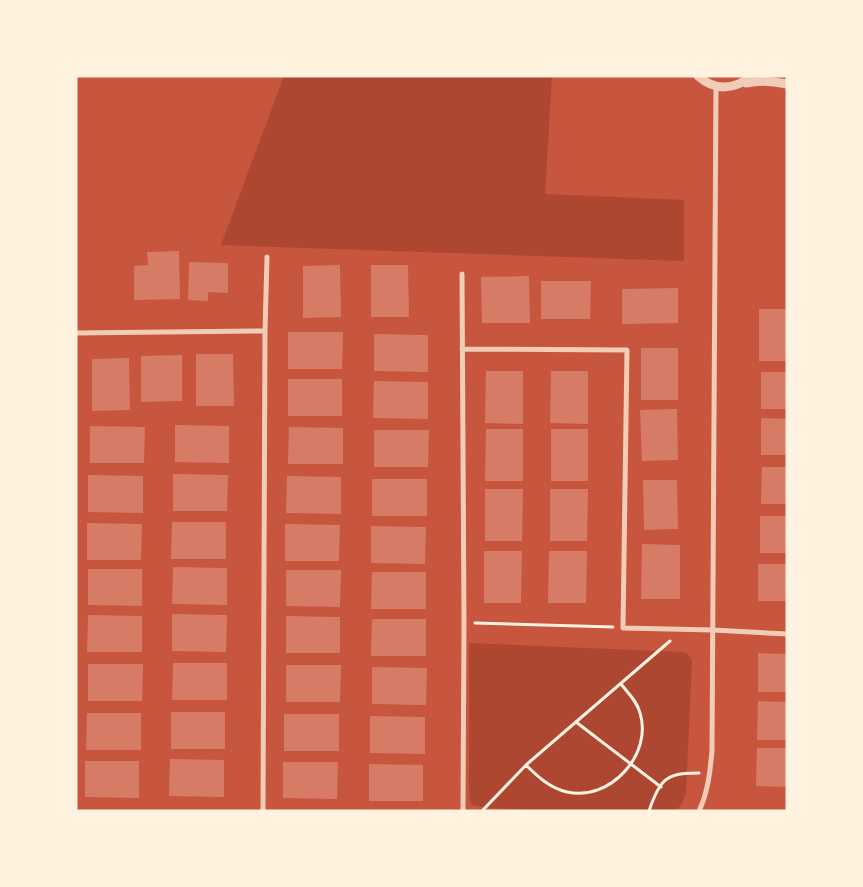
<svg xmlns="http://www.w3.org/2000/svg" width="863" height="887" font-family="'PT Serif',serif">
<rect width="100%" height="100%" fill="#c8553d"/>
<!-- green -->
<path fill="#ae4732" d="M284,76h268l-7,118 139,6v61l-463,-16z
M469,643l213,9 6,2 4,7 -6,132 -5,12 -6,6h-120l-67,-3 -16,-3 -3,-8z"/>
<!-- building -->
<path fill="#d67c66" d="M179,251l1,48 -46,1v-34l14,-1 -1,-13z
M189,262l39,1v30l-20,-1v9l-20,-1z
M340,265l1,52 -38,1v-52z
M371,265h37l1,52h-38z
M529,276l1,47h-48l-1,-46z
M541,281h50l-1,38h-49z
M678,288v35l-56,1v-35z
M759,309h28v52h-28z
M288,332h55l-1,37h-54z
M374,334l54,1v37l-54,-1z
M641,348h37v52h-37z
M196,354h37l1,52h-38z
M182,355v46l-41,1v-46z
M129,358l1,52 -38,1v-52z
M486,371h37v53l-38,-1z
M551,371h37v53l-38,-1z
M761,372h26v37h-26z
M288,379h54v37h-54z
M374,381l54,1v37l-55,-1z
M677,409l1,51 -36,1 -2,-51z
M761,418l26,1v36h-26z
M175,425l54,1v37l-54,-1z
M90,426l55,1 -1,36h-54z
M289,427l54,1v36h-55z
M486,429h37v52h-38z
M551,429h37v52h-37z
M374,430h55l-1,37h-54z
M762,467h25v37h-26z
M173,474l55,1 -1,36h-54z
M88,475l55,1v37l-55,-1z
M287,476l54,1v37l-55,-1z
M372,479h55v37h-55z
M643,480h34l1,49 -34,1z
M485,489h38l-1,52h-37z
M550,489h38l-1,52h-37z
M760,516h27v37h-27z
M172,522h54v37h-55z
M87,523l55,1 -1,36h-54z
M285,524l55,1 -1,36h-54z
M371,526l55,1 -1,37 -54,-1z
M642,544l38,1v54h-39z
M484,551h38l-1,52h-37z
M549,551h38l-1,52h-38z
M758,564h29v37h-29z
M173,567l54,1v37l-55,-1z
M88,569h54v37l-54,-1z
M286,570h55l-1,37 -54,-1z
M372,572h54v37h-55z
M172,614l55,1 -1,37 -54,-1z
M88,615l54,1v36h-55z
M286,616l54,1v36h-54z
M372,619h54v37h-55z
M758,653l29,1v38h-29z
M173,663h54v37h-55z
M88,664h55l-1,37h-54z
M286,665h55l-1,37h-54z
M372,667l55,1 -1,37 -54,-1z
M758,701l29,1v38h-30z
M171,712h54v37h-54z
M87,713h54v37h-55z
M284,714h55v37h-55z
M370,716l55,1v37l-55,-1z
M757,748h30v39l-31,-1z
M170,759l54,1v37l-55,-1z
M85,761h54v37l-54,-1z
M283,762h55l-1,37 -54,-1z
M369,764l54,1v36h-54z"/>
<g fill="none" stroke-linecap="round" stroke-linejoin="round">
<!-- path -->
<path stroke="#fff3e0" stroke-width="3" d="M475,623l138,4
M576,722l85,65
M526,765c12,12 24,23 41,27 43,10 86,-38 73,-79 -3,-12 -12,-20 -19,-29
M482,811l44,-46 144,-124
M649,811c3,-9 10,-27 18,-32 9,-6 21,-6 32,-6"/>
<!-- minor -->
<path stroke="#f1ccb7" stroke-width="5" d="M462,274l2,348 -1,189
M76,333l189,-2
M462,349l165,1 -4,278 90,2 74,4
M263,811l2,-480 2,-74
M699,811c9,-19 11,-39 13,-60l4,-665"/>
<!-- tertiary -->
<path stroke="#f1ccb7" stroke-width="9" d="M698,76c18,16 37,13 54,0
M746,83c14,-3 27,-2 41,1"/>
</g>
<!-- border -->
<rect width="863" height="887" fill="none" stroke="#fff3e0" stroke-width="155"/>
</svg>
